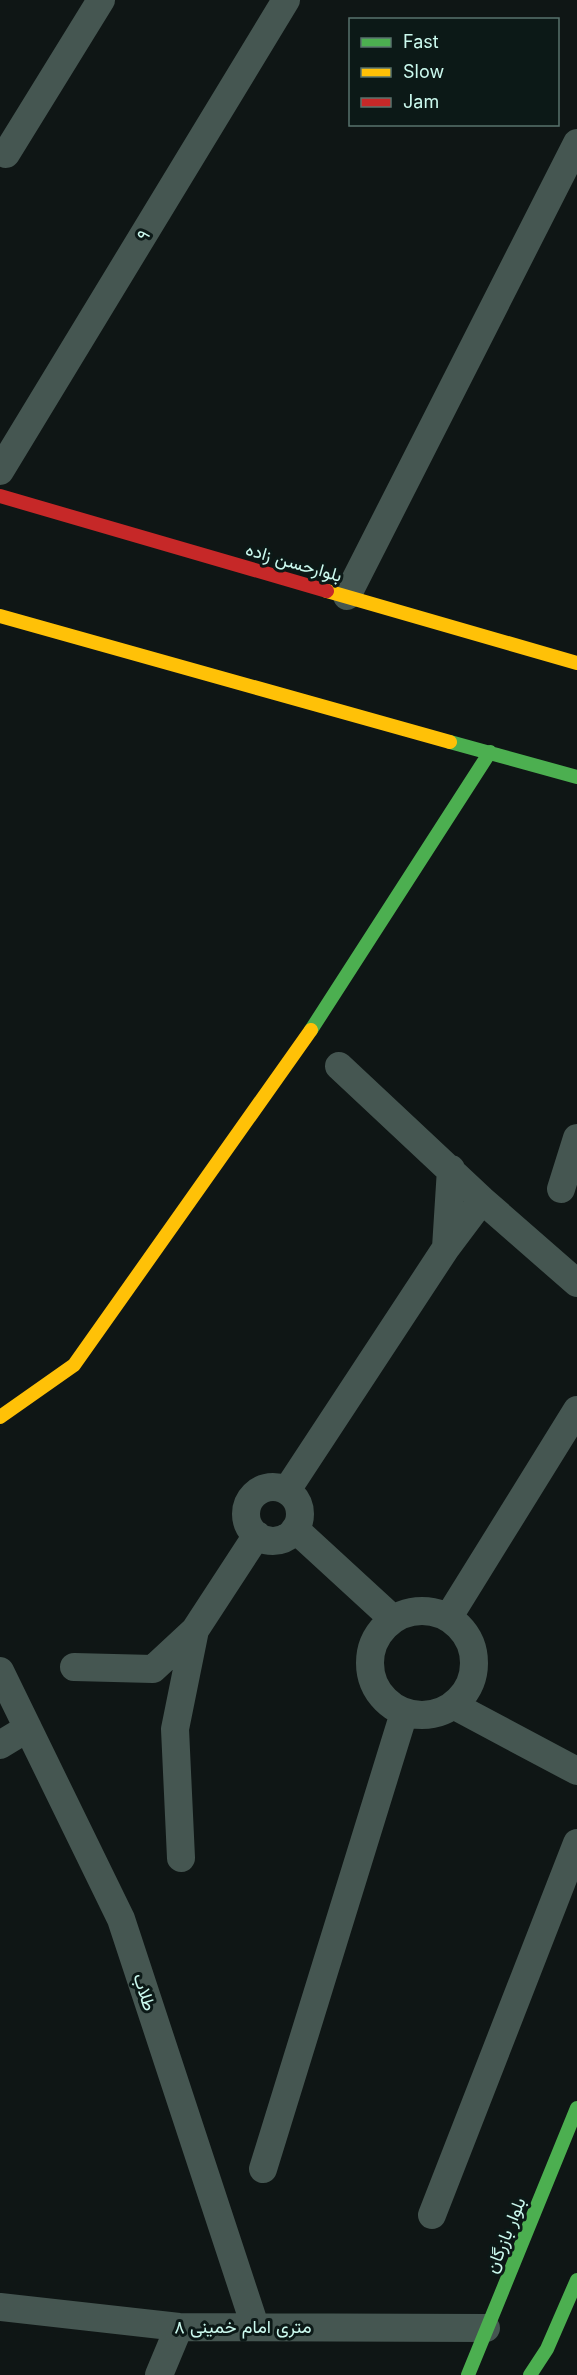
<svg xmlns="http://www.w3.org/2000/svg" width="577" height="2375" font-family="Inter,Vazirmatn,sans-serif">
<rect width="100%" height="100%" fill="#0f1615"/>
<g fill="none" stroke-linecap="round" stroke-linejoin="round">
<!-- street -->
<path stroke="#455651" stroke-width="28" d="M6,154l95,-154
M0,471l286,-471
M347,596l230,-453
M339,1066l143,134 95,83
M561,1189l16,-51
M446,1248l5,-79
M246 1514a27 27 0 1 1 54 0a27 27 0 1 1-54 0Z
M287,1490l159,-242 36,-48
M295,1529l98,90
M370 1663a52 52 0 1 1 104 0a52 52 0 1 1-104 0Z
M448,1618l129,-208
M74,1667l79,2 42,-39
M0,1671l121,248 134,407
M453,1705l124,66
M0,1745l28,-17
M181,1858l-6,-129 20,-99 62,-95
M263,2169l141,-456
M432,2215l145,-372
M0,2307l179,20 307,1
M159,2375l20,-48"/>
<!-- fast -->
<path stroke="#4caf50" stroke-width="14" d="M450,742l127,35
M311,1030l179,-278
M468,2375l109,-267
M530,2375l17,-26 30,-69"/>
<!-- slow -->
<path stroke="#ffc107" stroke-width="14" d="M327,591l250,72
M0,616l450,126
M0,1417l74,-52 237,-335"/>
<!-- jam -->
<path stroke="#c62828" stroke-width="14" d="M0,496l327,95"/>
</g>
<g text-anchor="middle" dominant-baseline="central" stroke-width="6" stroke-linejoin="round" paint-order="stroke">
<!-- street labels -->
<g font-size="18" fill="#cbf9ee" stroke="#0c1917">
<text transform="translate(143 235) rotate(-59)">۹</text>
<text transform="translate(294 562) rotate(16)">بلوارحسن زاده</text>
<text transform="translate(145 1992) rotate(72)">طلاب</text>
<text transform="translate(505 2235) rotate(-68)">بلوار بازرگان</text>
<text x="243" y="2326">۸ متری امام خمینی</text>
</g>
</g>
<!-- legend -->
<rect x="349" y="18" width="210" height="108" fill="#0c1917" stroke="#58736d" stroke-width="1.5"/>
<rect x="361" y="38" width="30" height="9" fill="#4caf50" stroke="#58736d" stroke-width="1.5"/>
<text x="403" y="48" font-size="18" fill="#cbf9ee">Fast</text>
<rect x="361" y="68" width="30" height="9" fill="#ffc107" stroke="#58736d" stroke-width="1.5"/>
<text x="403" y="78" font-size="18" fill="#cbf9ee">Slow</text>
<rect x="361" y="98" width="30" height="9" fill="#c62828" stroke="#58736d" stroke-width="1.5"/>
<text x="403" y="108" font-size="18" fill="#cbf9ee">Jam</text>
</svg>
